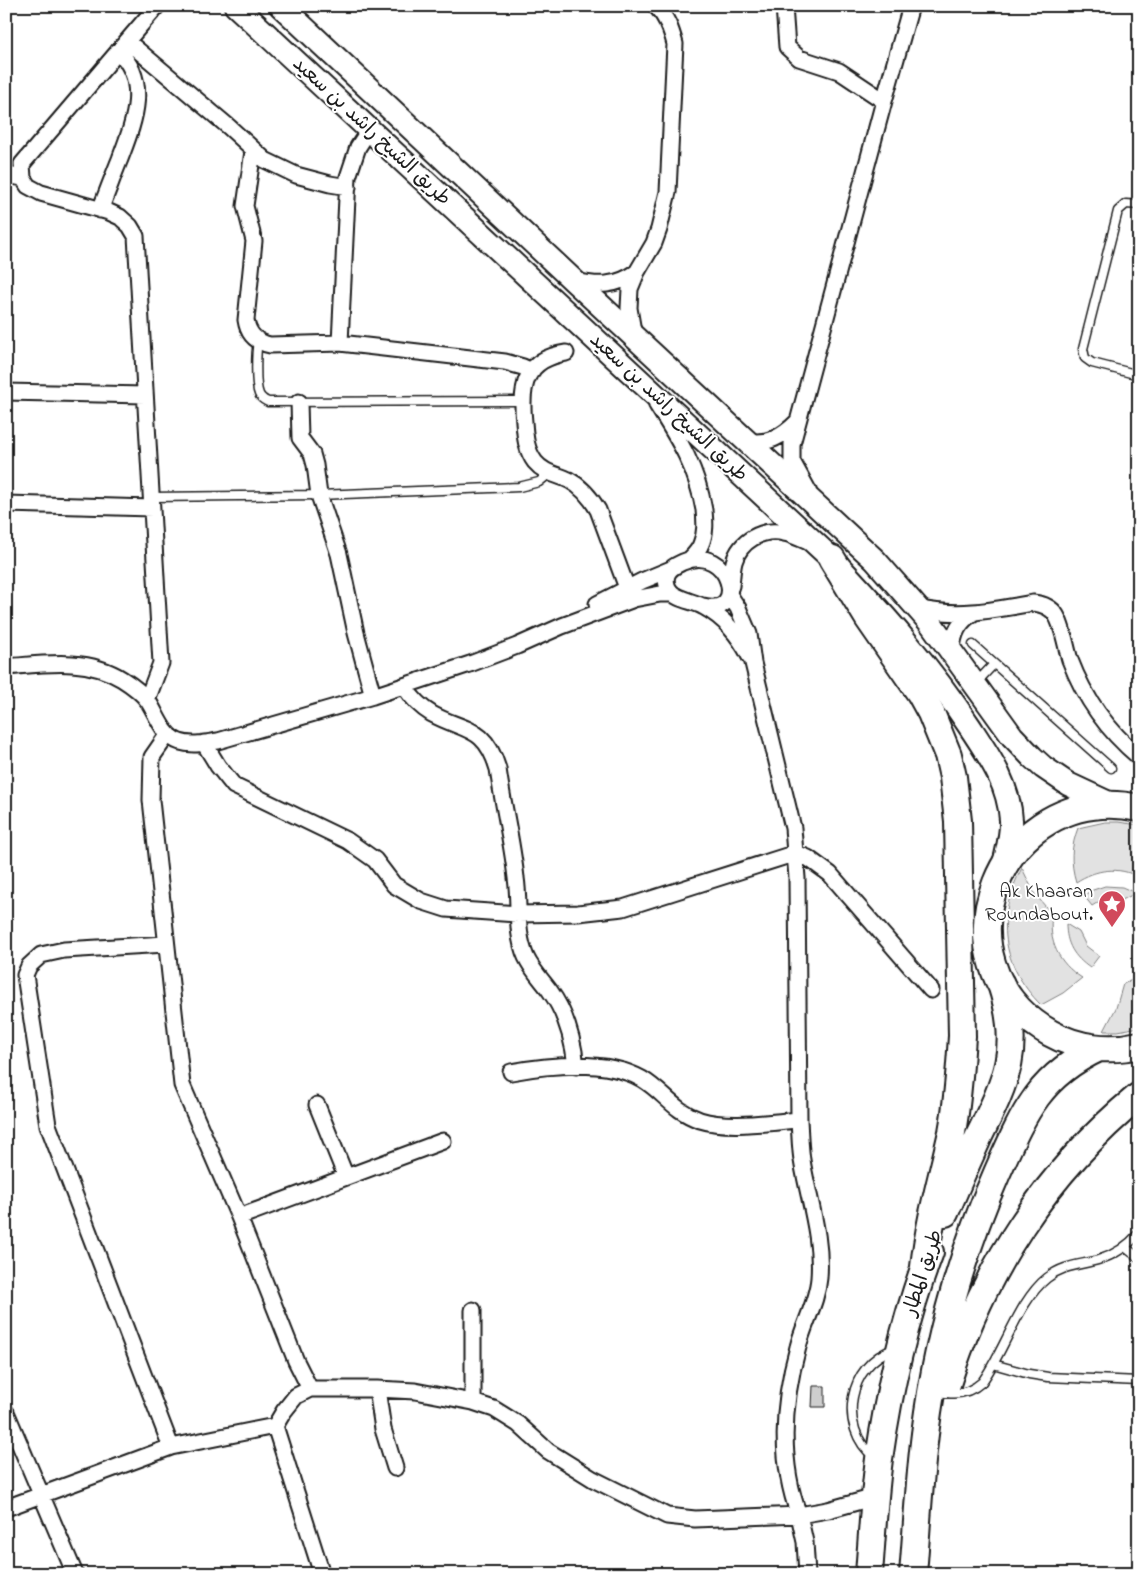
<svg xmlns="http://www.w3.org/2000/svg" width="1145" height="1580" font-family="'Indie Flower','Playpen Sans Arabic',sans-serif">
<rect width="100%" height="100%" fill="#fff"/>
<filter id="ink" filterUnits="userSpaceOnUse"><feTurbulence type="fractalNoise" baseFrequency=".02" numOctaves="2"/><feDisplacementMap in="SourceGraphic" scale="10" xChannelSelector="R" yChannelSelector="G"/><feConvolveMatrix kernelMatrix="1 2 1 2 8 2 1 2 1" color-interpolation-filters="sRGB"/></filter>
<g filter="url(#ink)">
<!-- green -->
<path fill="#e2e2e2" stroke="#7f7f7f" d="M1105,822h13l21,3v52c-21,-11 -43,-8 -63,5 -6,-20 -5,-36 2,-54z
M1022,868l12,25 18,21c-4,27 6,49 30,64l-19,15 -22,12c-40,-40 -46,-87 -19,-137z
M1105,886l17,1 14,6 -14,7 -19,-1 -11,7 -8,-10 6,-5z
M1066,924l13,8 7,14 13,10 -9,12c-16,-11 -24,-24 -24,-44z
M1139,977v50l-21,4h-14l12,-23 7,-24z"/>
<!-- building -->
<path fill="#cecece" stroke="#1c1c1c" d="M813,1386h12v21h-13z"/>
<g fill="none" stroke-linecap="round" stroke-linejoin="round">
<!-- lane casing -->
<g stroke="#1c1c1c" stroke-width="11">
<path id="lane" d="M1139,205l-13,-1 -8,7 -35,138 2,9 7,5 47,12
M258,341c-2,10 -3,44 1,53 2,5 5,6 9,8l254,-1
M151,497l168,-2 200,-8 20,-5 11,-9
M973,645l138,123
M976,683l18,-19
M1125,1247l14,11
M993,1364l36,10 19,3 91,4
M947,1393c14,2 25,-2 35,-11 22,-30 37,-82 65,-104 16,-13 33,-13 51,-18 17,-5 30,-14 41,-27
M874,1457c-37,-30 -26,-93 20,-108"/>
</g>
<!-- street casing -->
<g stroke="#1c1c1c" stroke-width="19">
<path id="street" d="M784,6l3,41 12,11 40,13 45,30
M127,41l102,86 36,33 31,15 34,9 18,3
M253,151l-8,55 9,35 -8,79c2,14 10,22 24,25l70,-2 165,19 18,5 9,4
M6,175l17,3
M100,210c7,-17 13,-34 20,-51 13,-35 31,-77 -2,-108
M574,281c24,5 42,6 63,-9
M634,337l-5,-29 1,-19 7,-17 17,-29 5,-14 9,-37 7,-148c-4,-15 -8,-26 -19,-38
M340,343l8,-166 10,-30 11,-17
M566,353c-41,6 -46,33 -42,69 1,14 2,28 11,40 9,11 21,12 34,18 13,7 22,18 29,30l29,78
M6,392l139,3
M299,402l1,36 12,16 3,11 4,30 20,59 17,79 17,63
M657,405c22,35 40,63 47,105 1,11 2,23 -3,34 -2,6 -7,11 -11,15
M746,441c22,4 36,-4 51,-19
M808,490l-16,-29v-17l92,-343 27,-95
M6,504l146,4
M731,586c1,-8 1,-16 3,-24 6,-21 28,-34 50,-29 7,1 15,5 22,8
M597,604l45,-23 29,-12
M703,606c46,12 27,-64 -20,-44 -6,3 -12,5 -15,11 -3,5 -2,13 2,18 7,9 24,10 34,16 20,11 36,30 46,50
M918,608c38,10 77,2 115,-5 10,1 18,4 23,12 7,11 10,32 14,45 14,37 38,71 69,97
M952,653c0,-19 7,-32 23,-41
M6,667c39,-3 81,-10 116,12 8,5 20,14 26,22 9,13 15,36 32,41 12,4 25,1 38,-1l155,-45 97,-32 47,-18 45,-20 72,-27 26,-5h13
M404,686c7,11 16,21 28,28 33,18 53,11 66,55 5,36 14,72 18,109 4,26 -1,54 10,79 6,13 16,23 24,34 16,22 23,47 26,75
M147,700l14,-37 -25,-427 -6,-10 -10,-9 -11,-5 -68,-19 -13,-7 -5,-8 -1,-14 135,-158
M168,734l-16,23 -1,43 31,285 57,132 57,144 14,28
M204,743l14,23 16,20 114,55 27,19 19,25 27,16 25,8 72,5 60,-1 45,-5 173,-55 12,5 22,16 101,116
M166,944l-102,6 -23,5 -12,11 -4,9 23,150 123,322
M511,1072c38,-7 96,-13 131,7 22,13 31,32 58,41 28,9 70,2 99,0
M317,1105l29,72
M239,1217l204,-76
M473,1310v92
M377,1389l6,40 12,39
M6,1412l69,162
M275,1426l47,148
M6,1508l165,-61 104,-21 9,-15 12,-15 14,-7h67l38,2 58,11 21,7 24,15 30,27 45,28 74,37 28,3 104,-4c-20,-54 -16,-114 -1,-168 6,-24 19,-45 21,-69 3,-39 -9,-74 -16,-112 -3,-15 -3,-31 -4,-46l-2,-242 -4,-50 -40,-165 -4,-29 -11,-26 -8,-12
M807,1574l-2,-32 -6,-27 29,-5 47,-13"/>
</g>
<!-- primary casing -->
<g stroke="#1c1c1c" stroke-width="26">
<path id="primary" d="M236,6l596,553c50,53 98,107 138,168 19,29 39,57 41,93 1,15 -4,30 -7,45
M281,6l293,275 301,279 57,65 80,111 20,21 11,10 25,17 45,21"/>
</g>
<!-- highway casing -->
<g stroke="#1c1c1c" stroke-width="30">
<path id="highway" d="M832,559l36,59 52,75 11,20 17,42 5,22 5,44 4,215c-2,32 -4,64 -10,96 -10,45 -23,89 -28,135
M1139,808c-140,-29 -212,155 -89,225 27,15 59,19 89,12
M945,1213c11,-26 22,-51 34,-77 28,-57 43,-88 22,-152
M947,1384c35,-113 100,-213 192,-288
M869,1574c3,-38 5,-77 10,-115 10,-70 26,-141 51,-207
M913,1574c4,-47 6,-93 12,-140 11,-89 36,-179 72,-261 26,-58 41,-97 102,-125"/>
</g>
<!-- lane -->
<use href="#lane" stroke="#fff" stroke-width="8"/>
<!-- street -->
<use href="#street" stroke="#fff" stroke-width="15"/>
<!-- primary -->
<use href="#primary" stroke="#fff" stroke-width="22"/>
<!-- highway -->
<use href="#highway" stroke="#fff" stroke-width="26"/>
</g>
</g>
<!-- icons -->
<defs>
<g id="sight-pin" transform="scale(1.4375)"><path d="M0 17L-7.5 6A9.5 9.5 0 1 1 7.5 6Z" fill="#d1495b" stroke="#fff"/><path d="M0-6L1.8-2.2L6-1.7L2.9 1.2L3.7 5.4L0 3.3L-3.7 5.4L-2.9 1.2L-6-1.7L-1.8-2.2Z" fill="#fff"/></g>
</defs>
<g fill-rule="evenodd">
<use href="#sight-pin" x="1112" y="904"/>
</g>
<g text-anchor="middle" dominant-baseline="central" stroke-width="4" stroke-linejoin="round" paint-order="stroke">
<!-- street labels -->
<g font-size="20" fill="#1c1c1c" stroke="#fff">
<text transform="translate(371 132) rotate(43)">طريق الشيخ راشد بن سعيد</text>
<text transform="translate(668 408) rotate(43)">طريق الشيخ راشد بن سعيد</text>
<text transform="translate(924 1273) rotate(-72)">طريق المطار</text>
</g>
<!-- poi labels -->
<g font-size="20" fill="#1c1c1c" stroke="#fff" text-anchor="end">
<text x="1093" y="892">Ak Khaaran<tspan x="1093" dy="23">Roundabout.</tspan></text>
</g>
</g>
<!-- margin -->
<rect width="1145" height="1580" fill="none" stroke="#fff" stroke-width="25"/>
<rect x="12" y="12" width="1120" height="1555" fill="none" stroke="#1c1c1c" stroke-width="2" filter="url(#ink)"/>
</svg>
